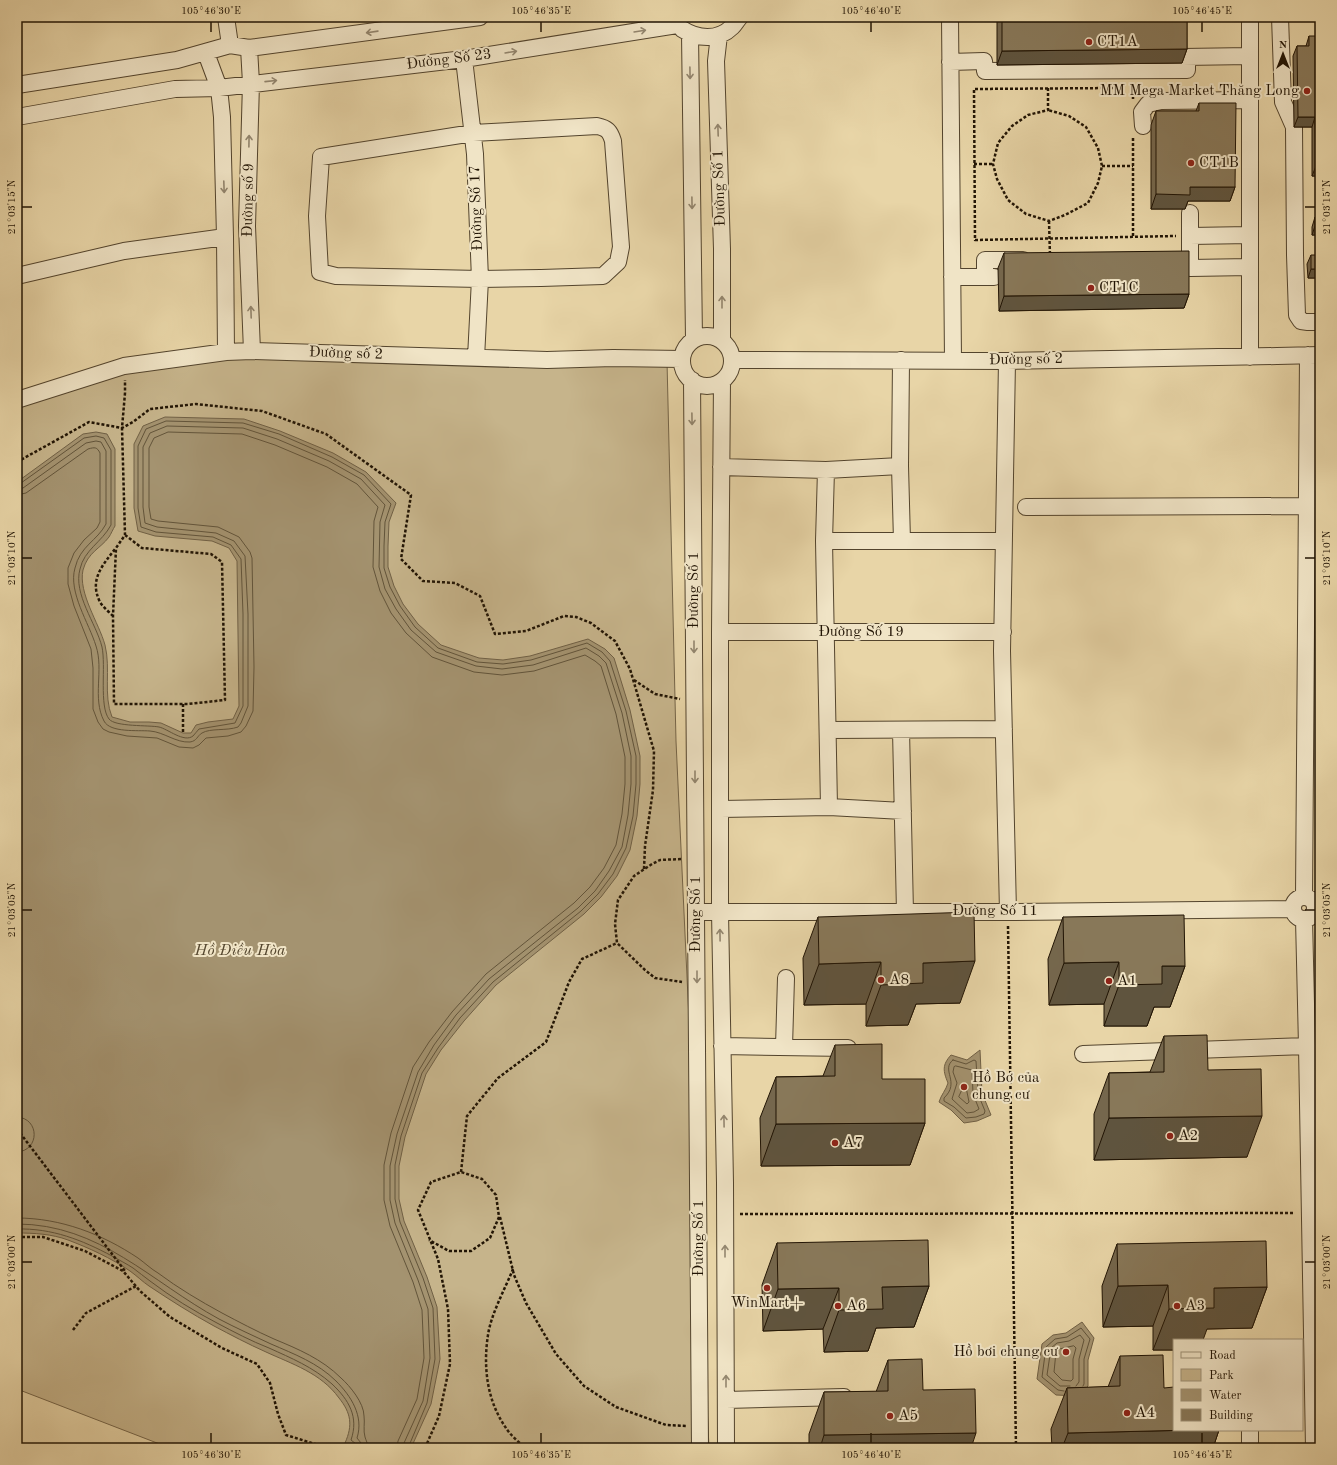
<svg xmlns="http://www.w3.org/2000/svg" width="1337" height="1465" font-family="'Old Standard TT',serif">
<rect width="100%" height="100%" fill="#e8d5a7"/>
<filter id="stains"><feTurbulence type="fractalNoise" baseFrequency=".005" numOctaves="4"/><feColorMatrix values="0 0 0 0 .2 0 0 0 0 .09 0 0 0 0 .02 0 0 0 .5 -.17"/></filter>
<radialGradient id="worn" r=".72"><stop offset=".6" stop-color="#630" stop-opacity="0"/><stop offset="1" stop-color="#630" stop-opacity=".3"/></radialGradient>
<!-- green -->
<path fill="#c6b48b" stroke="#746448" d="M253,354l414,7 9,380 33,707h-539l-153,-59v-986l107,-35z"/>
<!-- water -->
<path fill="#a49370" stroke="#706045" d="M165,417l79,2 36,12 53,22 33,19 30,31 -7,19 -1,24v21l6,19 9,18 15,20 23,21 38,13 24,2 27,-4 58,-17 17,10 9,9 16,52 10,46v28l-3,32 -7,34 -13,26 -16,21 -17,17 -88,71 -32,36 -23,29 -15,24 -21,63 -6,29v33l5,22 23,56 10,30 3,52 -9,45 -20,44h-54l-12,-5c8,-18 6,-30 -6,-45 -18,-25 -47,-34 -73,-46 -18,-8 -35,-17 -52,-26 -22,-12 -44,-26 -65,-40 -6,-4 -12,-10 -19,-15 -19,-13 -41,-23 -62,-31 -16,-6 -34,-7 -51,-7v-72l2,-28 -2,-9v-642l66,-48 13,-2 11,2 8,15v77c-2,3 -4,8 -6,11 -9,12 -21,15 -26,33 -5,23 16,53 22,75 6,24 -2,50 7,72l18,5h19l12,1 22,10h8l5,-8 12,-3 25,-3 6,-13 -2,-145 -8,-13 -17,-7 -57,-5 -17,-5 -4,-23v-64l9,-18z
M980,1050l2,43 9,22 -14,6 -13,2 -13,-13 -12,-8c2,-7 7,-12 9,-19 -5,-12 -6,-18 3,-28l16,5z
M1082,1322l12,16 -6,22v26l-9,10 -23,-1 -19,-16 5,-35 11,-9 13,-2z"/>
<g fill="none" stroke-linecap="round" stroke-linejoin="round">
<!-- shore -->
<path stroke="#62543a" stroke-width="1" d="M17,484l4,-1 63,-45 12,-2 8,2 7,12v75c-9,17 -27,25 -31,44 -7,25 16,54 22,78 4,19 -3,59 7,72 6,8 40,6 50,8 9,2 25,16 34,9 2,-2 4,-5 6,-7l36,-6 8,-17v-92l-2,-55 -10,-14 -18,-8 -57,-5 -15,-5 -3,-19v-62l8,-17 20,-8 77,2 36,11 53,23 32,18 27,29 -6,18 -1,24v22l6,19 10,19 15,21 23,21 39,14 26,2 28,-4 56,-17 15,9 8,9 16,50 10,45v28l-3,32 -7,32 -13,26 -15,20 -17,17 -88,71 -33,36 -22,30 -16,25 -21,63 -6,29v34l5,23 23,56 10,30 2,51 -8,44 -19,45
M17,489l6,-1 63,-45 10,-2 5,1 5,9v73c-9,17 -26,22 -31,44 -7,24 14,55 21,78 8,24 -4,52 8,75 6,12 34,9 46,10 14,1 26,12 40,11 7,-1 7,-6 12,-9 8,-5 25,-2 36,-6l3,-4 7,-17v-92l-3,-58 -11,-15 -18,-8 -59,-6 -12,-4 -2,-16v-60l7,-14 17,-7 76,2 34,11 52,22 32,18 24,26 -5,17 -1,45 6,22 11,20 15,21 25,22 40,14 26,3 31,-4 53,-17 13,8 7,7 16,50 9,43v28l-3,31 -6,32 -13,24 -14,20 -17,17 -89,71 -33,36 -22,30 -16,27 -21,62 -7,32v34l5,23 23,57 10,29 2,49 -7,43 -19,42 -1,5
M17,495l9,-2 62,-44c7,-2 9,-2 12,4v69l-3,6 -13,12 -10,13 -6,15v16l6,22 17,43 2,19v41l5,13 5,7 6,3 18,4 30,2 22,9 14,1 6,-3 7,-7 22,-2 13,-4 5,-6 7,-15 1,-44 -2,-109 -2,-6 -11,-15 -21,-10 -60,-6 -7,-2 -2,-12v-59l5,-10 14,-6 74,2 33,11 52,22 30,17 21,23 -4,14 -1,46 7,24 11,22 15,20 26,24 42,15 28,3 32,-4 51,-16 10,6 6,5 15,48 9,43v27l-3,30 -6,31 -12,23 -14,19 -16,16 -88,71 -34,38 -23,30 -16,25 -22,66 -7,32v35l6,26 23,56 9,28 2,48 -7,41 -19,42 -1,7
M953,1060l13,4 8,-4 2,1 2,33 7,17 -1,3 -8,3 -10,1 -12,-11 -10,-6v-3c17,-16 -4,-28 9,-38z
M956,1066l16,4 1,24 6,15 -5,3 -7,1 -15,-14 5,-16 -4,-11 1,-5z
M964,1086l2,1 3,15 -2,2 -8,-7z
M17,1117c23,1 23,34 0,35
M17,1218c44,0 85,16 121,40 7,5 13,11 20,15 20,15 42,28 64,40 17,9 34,18 52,26 24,10 48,20 67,39 9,8 23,25 23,38 1,6 -1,15 1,21 1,4 3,6 3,11
M17,1224c83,0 134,58 202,95 17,9 35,17 52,25 23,10 47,19 65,37 15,15 28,35 21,57l4,5 1,5
M17,1229c35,-1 65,11 95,27 7,4 15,8 21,12 6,4 11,9 17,13 21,16 44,30 67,42 17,9 34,18 52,25 22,10 44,19 63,36 17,16 27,33 19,56l5,4 1,4
M1074,1346l2,2 -3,11v20l-2,2 -9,-1 -8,-8 2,-20 4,-3z
M1070,1386h-10l-13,-11 4,-27 6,-5 12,-2 11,-6 4,5 -5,19v23l-3,4
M1064,1391l-6,-1 -16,-13 4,-30 9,-8 12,-2 14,-9 9,11 -6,20v25l-1,2"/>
<!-- minor casing -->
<g stroke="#53442d" stroke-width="18">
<path id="minor" d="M226,17l4,28
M950,17l3,343
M1250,17v340
M1280,17l3,85 11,25 1,128 2,60 4,6 7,1h12
M682,29c15,10 36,12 50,-2 3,-3 5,-7 8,-10
M690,34l4,305
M719,35l-3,26 6,188v92
M249,48l2,35 -4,143 5,125
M206,53l13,35 3,29 3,120 1,115
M1183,57l67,-1
M464,59l11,95 5,125 -4,79
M950,62l34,-1 1,10 202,-1v-13
M17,85l160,-25 53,-15 19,3 231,-31
M17,117l158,-28 44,-1 245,-29 213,-34
M597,126c10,2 13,5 16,15l8,106 -3,15 -15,14 -62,2 -61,1 -144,-3 -16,-4 -3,-56 4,-59 152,-24z
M1143,126l-1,-14 6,-8 13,-3 89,-1
M1190,213v23
M1250,235l-60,1v32l60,-1
M17,276l107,-25 101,-14
M952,277h42
M985,277v-17h38
M682 361a25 25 0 1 1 50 0a25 25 0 1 1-50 0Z
M732,360l275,1 270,-5 43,-1
M1007,361l-5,290 6,261
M692,380l8,1068
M722,381l-2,251v280l5,271 1,265
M17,400l107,-34 102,-14 26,-1 295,9 66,-2 69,1
M900,466l2,75
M721,467l105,3 74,-4 1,-106
M826,470l-2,71 5,266
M1026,507l281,-1
M824,541h180
M720,632h283
M828,730l176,-1
M901,730l4,182
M721,809l108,-2 74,4
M1293 908a11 11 0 1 1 22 0a11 11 0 1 1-22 0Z
M1304,897l4,-542
M696,912h312l285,-3
M1304,919l3,127 7,402
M722,1046l126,2
M784,1047l2,-69
M1083,1054l224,-8
M726,1400l118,-3
M1250,1430v18"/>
</g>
<!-- path -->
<path stroke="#211404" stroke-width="2.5" stroke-dasharray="3 2" stroke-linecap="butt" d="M1133,87v12
M1048,88v22l-20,5 -16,11 -14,17 -5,21 4,15 11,21 18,14 23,7 16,-6 23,-12 10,-20 4,-17 -4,-18 -12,-21 -17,-11 -21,-6
M1113,88l-139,1 1,151 201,-4
M1133,138v99
M974,164h19
M1102,166h31
M1049,221l1,35
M17,462l72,-40 33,6 11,-6 17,-13 46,-5 66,7 64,23 85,61 -10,64 22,22 32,2 25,13 15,38 31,-3 38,-15 12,1 15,6 24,18 15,28 24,82 -1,39 -8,56 -1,23
M125,535l17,13 69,6 11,8 3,138 -37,4h-74l-1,-88 3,-68 9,-13 -3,-107 3,-35v-13
M113,616c-4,-4 -10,-9 -13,-14 -11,-22 2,-36 15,-53
M634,680l21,14 25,5
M183,704v29
M681,859l-21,1 -8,4 -18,12 -16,24 -3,24 2,19 28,27 10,8 27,4
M1008,926l8,522
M17,1129l108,142
M461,1172l6,-56 31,-38 48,-36 23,-60 13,-23 35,-16
M740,1214l555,-1
M500,1217l14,58 12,28 30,51 28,32 32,21 50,18 20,1
M17,1237h26l42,14 38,20 17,20 30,26 52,31 35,16 13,19 8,31 8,21 42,13
M513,1269c-8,20 -22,45 -25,66 -5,32 -1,66 18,93 5,8 13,14 19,20
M73,1330l13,-17 50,-27
M425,1448l14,-32 11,-52 -2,-55 -10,-50 -20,-49 13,-28 30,-10 21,7 14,16 3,22 -9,21 -19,13h-22l-20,-11"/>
<!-- minor -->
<use href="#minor" stroke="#f0e4c6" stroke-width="16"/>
</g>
<!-- wall -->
<path fill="#75674d" stroke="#211404" d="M998,17h189v32l-5,14 -185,2v-44z
M1309,36l11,140h-8v-49h-18l-1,-71 4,-10h9z
M1199,103l36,84 -5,14h-42l-3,8h-34v-84l5,-14h40z
M1315,217h5v18h-8v-8z
M1004,253l185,41 -5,14 -185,3 -1,-43z
M1311,255l9,23h-12l-1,-14z
M818,917l142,86 -44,1 -8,21 -42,1v-22l-62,1 -1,-47z
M1063,917l122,49 -15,41h-16l-7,19h-43v-22l-55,1 -1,-46z
M1164,1036l44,34 39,87 -153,3v-46l15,-41 41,-1z
M835,1045l47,34 43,44 -15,42 -149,1 -1,-48 16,-41 47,-1z
M777,1243l152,43 -15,41 -38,1 -8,23 -44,1 -1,-23 -60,2 -1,-46z
M1117,1244l150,43 -15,41 -45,1 -33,11v10h-21v-24l-50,1 -1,-41z
M1120,1356l44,32 10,42h45l-6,18h-161l-1,-19 16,-41 41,-1z
M888,1360l35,30 48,58h-162v-14l15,-42h52z"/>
<!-- shaded-wall -->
<path fill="#5f543e" stroke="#211404" d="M1187,49l-5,14 -185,2 5,-14z
M1298,117h17l-3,10h-18z
M1316,166h4v10h-8z
M1190,187h45l-5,14h-42l-3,8h-34l5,-15z
M1315,226h5v9h-8z
M1311,269h9v9h-12z
M1189,294l-5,14 -185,3 5,-15z
M975,961l-15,42 -44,1 -8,21 -42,1 15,-41 42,-22z
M881,962l-15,42 -62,1 15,-41z
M1119,962l-15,42 -55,1 15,-42z
M1162,966h23l-15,41h-16l-7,19h-43l15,-41z
M1262,1116l-15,41 -153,3 15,-42z
M925,1123l-15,42 -149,1 15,-42z
M1168,1285l-15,41 -50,1 15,-41z
M929,1286l-15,41 -38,1 -8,23 -44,1 15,-42 43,-23z
M1267,1287l-15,41 -45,1 -4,11h-29v10h-21l16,-41 45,-21z
M839,1288l-16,41 -60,2 15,-42z
M1193,1430h26l-6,18h-151l6,-15z
M976,1433l-5,15h-151l4,-13z"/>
<!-- building -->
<path fill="#887859" stroke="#211404" d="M1002,17h185v32l-185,2z
M1309,36h11v130h-4l-1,-49h-17l-1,-71h12z
M1199,103h37l-1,84h-45v8l-34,-1v-83h43z
M1315,217h5v9h-5z
M1189,251v43l-185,2v-43z
M1311,255h9v14h-9z
M974,912l1,49 -52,2v20l-42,2v-23l-62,2 -1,-47z
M1184,915l1,51h-23v18l-43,1v-23l-55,1 -1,-46z
M1207,1035l1,35 53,-1 1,47 -153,2v-45l55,-1v-36z
M882,1044v35h43v44l-149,1v-47l59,-1v-31z
M928,1240l1,46 -47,1 1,22 -44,1v-22l-61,1 -1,-46z
M1266,1241l1,46 -53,1v20l-45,1 -1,-24 -50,1 -1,-42z
M1163,1355l1,33 10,-1v43h19l-125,3 -1,-45 53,-2v-30z
M922,1359l1,31 52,-1 1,44 -152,2v-43l64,-1v-31z"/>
<!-- one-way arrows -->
<defs><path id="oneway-shaft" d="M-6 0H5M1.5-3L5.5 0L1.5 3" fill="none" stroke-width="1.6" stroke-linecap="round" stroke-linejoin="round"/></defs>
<g stroke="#93866f">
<use href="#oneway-shaft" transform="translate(640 31) rotate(-9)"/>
<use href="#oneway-shaft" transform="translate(372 32) rotate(172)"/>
<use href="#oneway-shaft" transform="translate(511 52) rotate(-9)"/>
<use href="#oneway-shaft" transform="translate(690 73) rotate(89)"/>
<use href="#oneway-shaft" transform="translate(271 81) rotate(-6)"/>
<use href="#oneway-shaft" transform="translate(718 130) rotate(-92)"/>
<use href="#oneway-shaft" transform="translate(249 141) rotate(-89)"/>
<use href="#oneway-shaft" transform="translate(224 187) rotate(88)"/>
<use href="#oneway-shaft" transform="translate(692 203) rotate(89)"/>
<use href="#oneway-shaft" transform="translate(722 302) rotate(-90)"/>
<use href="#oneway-shaft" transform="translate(251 312) rotate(-92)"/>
<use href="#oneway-shaft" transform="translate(692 419) rotate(89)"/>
<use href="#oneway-shaft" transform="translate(694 647) rotate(90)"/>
<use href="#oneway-shaft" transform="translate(695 777) rotate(90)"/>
<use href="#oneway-shaft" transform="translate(720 935) rotate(-91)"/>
<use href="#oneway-shaft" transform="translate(697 977) rotate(90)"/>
<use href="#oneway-shaft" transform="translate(724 1121) rotate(-91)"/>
<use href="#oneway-shaft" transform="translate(725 1251) rotate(-90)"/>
<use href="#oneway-shaft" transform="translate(726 1381) rotate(-90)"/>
</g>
<!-- ticks -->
<path fill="none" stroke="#211404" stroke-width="1.5" d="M211,22v10M541,22v10M871,22v10M1202,22v10M22,207h10M1305,207h10M22,558h10M1305,558h10M22,910h10M1305,910h10M22,1262h10M1305,1262h10M211,1433v10M541,1433v10M871,1433v10M1202,1433v10"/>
<!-- markers -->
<g fill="#8f2418" stroke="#f0e4c6" stroke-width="1.5">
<circle cx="1089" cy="42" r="4"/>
<circle cx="1307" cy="91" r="4"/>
<circle cx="1191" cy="163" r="4"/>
<circle cx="1091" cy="288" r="4"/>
<circle cx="881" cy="980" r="4"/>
<circle cx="1109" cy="981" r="4"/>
<circle cx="964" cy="1087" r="4"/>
<circle cx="1170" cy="1136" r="4"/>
<circle cx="835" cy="1143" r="4"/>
<circle cx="767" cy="1288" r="4"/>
<circle cx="838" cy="1306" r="4"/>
<circle cx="1177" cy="1306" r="4"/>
<circle cx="1066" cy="1352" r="4"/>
<circle cx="1127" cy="1413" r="4"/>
<circle cx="890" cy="1416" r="4"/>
</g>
<g text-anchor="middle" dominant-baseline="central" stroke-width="4" stroke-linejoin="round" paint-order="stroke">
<!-- poi labels -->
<g font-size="15" fill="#211404" stroke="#f0e4c6" text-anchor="start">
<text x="1097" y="42">CT1A</text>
<text x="1299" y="91" text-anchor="end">MM Mega Market Thăng Long</text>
<text x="1199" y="163">CT1B</text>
<text x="1099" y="288">CT1C</text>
<text x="889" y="980">A8</text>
<text x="1117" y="981">A1</text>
<text x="972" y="1078">Hồ Bơ của<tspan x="972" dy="17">chung cư</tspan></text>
<text x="1178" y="1136">A2</text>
<text x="843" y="1143">A7</text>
<text x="767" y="1303" text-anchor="middle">WinMart+</text>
<text x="846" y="1306">A6</text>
<text x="1185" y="1306">A3</text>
<text x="1058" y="1352" text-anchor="end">Hồ bơi chung cư</text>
<text x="1135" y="1413">A4</text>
<text x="898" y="1416">A5</text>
</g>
<!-- street labels -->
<g font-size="15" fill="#211404" stroke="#f0e4c6">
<text transform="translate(449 60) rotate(-7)">Đường Số 23</text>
<text transform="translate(720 188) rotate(-92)">Đường Số 1</text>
<text transform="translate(249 200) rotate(-89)">Đường số 9</text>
<text transform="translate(477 208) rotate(-92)">Đường Số 17</text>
<text transform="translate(346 354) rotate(2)">Đường số 2</text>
<text transform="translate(1026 360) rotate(-1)">Đường số 2</text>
<text transform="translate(694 590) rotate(-90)">Đường Số 1</text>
<text x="861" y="632">Đường Số 19</text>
<text x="995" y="911">Đường Số 11</text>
<text transform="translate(696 914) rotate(-90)">Đường Số 1</text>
<text transform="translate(699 1238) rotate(-90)">Đường Số 1</text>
</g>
<!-- water labels -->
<g font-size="16" font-style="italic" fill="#55472f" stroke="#f0e4c6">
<text x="240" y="951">Hồ Điều Hòa</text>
</g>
</g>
<!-- margin -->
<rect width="1337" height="1465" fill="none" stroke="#e8d5a7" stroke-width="44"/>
<!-- legend -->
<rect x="1173" y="1339" width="130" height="92" fill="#f0e4c6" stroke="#9d9178"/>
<rect x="1181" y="1352" width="20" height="6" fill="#f0e4c6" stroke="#9d9178"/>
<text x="1209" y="1359" font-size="12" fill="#211404">Road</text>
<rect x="1181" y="1369" width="20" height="12" fill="#c6b48b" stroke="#9d9178"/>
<text x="1209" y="1379" font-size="12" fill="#211404">Park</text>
<rect x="1181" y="1389" width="20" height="12" fill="#a49370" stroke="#9d9178"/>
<text x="1209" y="1399" font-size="12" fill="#211404">Water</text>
<rect x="1181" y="1409" width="20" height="12" fill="#887859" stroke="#9d9178"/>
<text x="1209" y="1419" font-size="12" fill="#211404">Building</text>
<!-- north arrow -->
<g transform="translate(1283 54)" stroke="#f0e4c6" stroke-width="3" paint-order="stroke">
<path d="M0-3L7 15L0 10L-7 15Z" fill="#211404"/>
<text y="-6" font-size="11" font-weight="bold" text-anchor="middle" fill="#211404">N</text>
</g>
<rect x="22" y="22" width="1293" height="1421" fill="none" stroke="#211404" stroke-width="1.5"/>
<g font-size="10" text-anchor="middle" fill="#211404">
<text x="211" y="14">105°46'30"E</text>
<text x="541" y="14">105°46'35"E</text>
<text x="871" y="14">105°46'40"E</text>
<text x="1202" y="14">105°46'45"E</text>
<text transform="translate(11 207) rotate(-90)" y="4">21°03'15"N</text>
<text transform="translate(1326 207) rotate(-90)" y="4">21°03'15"N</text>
<text transform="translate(11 558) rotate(-90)" y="4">21°03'10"N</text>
<text transform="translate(1326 558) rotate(-90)" y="4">21°03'10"N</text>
<text transform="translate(11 910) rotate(-90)" y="4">21°03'05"N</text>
<text transform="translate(1326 910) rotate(-90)" y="4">21°03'05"N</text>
<text transform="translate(11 1262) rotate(-90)" y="4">21°03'00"N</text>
<text transform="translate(1326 1262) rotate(-90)" y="4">21°03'00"N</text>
<text x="211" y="1458">105°46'30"E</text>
<text x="541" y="1458">105°46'35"E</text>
<text x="871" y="1458">105°46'40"E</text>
<text x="1202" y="1458">105°46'45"E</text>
</g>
<rect width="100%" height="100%" filter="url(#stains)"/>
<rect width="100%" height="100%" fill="url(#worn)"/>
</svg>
